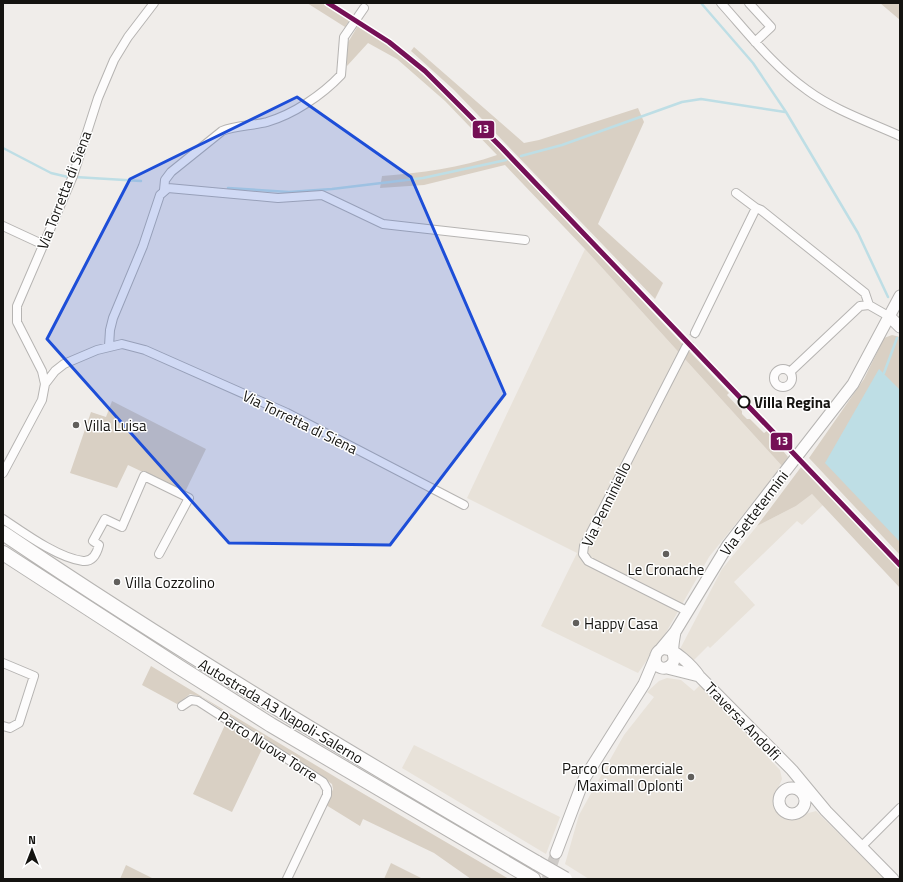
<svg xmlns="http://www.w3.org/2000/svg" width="903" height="882" font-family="'Titillium Web',sans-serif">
<rect width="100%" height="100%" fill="#f0edea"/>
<!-- built -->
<path fill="#e8e2d9" d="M585,249l197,217 -73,91 -45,79 -26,37 -97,-47 36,-73 -110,-55z
M812,494l11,11 -21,20 -5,-4 -63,61 21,23 -45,43 -2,-2 -16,16 -12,-13 42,-80 35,-43 39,-20z
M667,678l14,2 13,11 6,-6 80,85 2,9 -5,12 -2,16 7,9 8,2 26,-7 69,68h-296l-24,-15 14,-49 10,-18 35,-62 30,-38 -7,-5 12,-11z
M414,745l146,72 -14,37 -144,-86z"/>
<!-- green -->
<path fill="#d9d0c4" d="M307,3h16l28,15 -6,9z
M880,3h20v17z
M359,24c65,45 119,103 173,160 66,69 131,140 197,209l-2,2 15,16v3l5,5h3l14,14 3,-2 21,26 -6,9 -197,-217 -80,-84 -81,20 -44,3 2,-12c38,-3 79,-8 115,-21l-52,-54 -48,-42 -29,-16 -21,23v-22z
M414,47l110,96 15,-3 99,-32 6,14 -46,102 65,59 -8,16 -201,-209 -43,-39z
M892,335l8,2v218l-91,-97 55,-79 20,-41z
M112,401l94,48 -21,43 -57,-27 -11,23 -47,-15 21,-61 15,5z
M801,467l99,101v20l-88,-94 -16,12 -39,20z
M151,666l201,121 157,92h-38l-37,-26 -71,-34 -3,7 -34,-21 7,-16 -1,-5 -130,-87 -12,-3 -13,10 -35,-19z
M225,725l37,24 -30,63 -39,-18z
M391,863l32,16h-39z
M126,865l28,14h-34z"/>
<!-- water -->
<path fill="#bedee5" d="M879,369l21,21v152l-75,-79z"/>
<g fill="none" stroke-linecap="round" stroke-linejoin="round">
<!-- stream -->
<path stroke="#bedee5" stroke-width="2.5" d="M701,3l52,60 33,49 72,121 30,64
M3,148l48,25 17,4
M521,156l41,-11 120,-43 19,-3 84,13
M75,177l66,4
M228,188l61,4 43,-3 91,-11 83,-18
M884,373l13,-35"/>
<!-- street-tunnel -->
<path stroke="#cfccc9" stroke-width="8" stroke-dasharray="8 4" stroke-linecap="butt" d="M686,347l9,-14"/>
<!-- secondary-tunnel -->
<path stroke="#cfccc9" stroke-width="11" stroke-dasharray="11 5.5" stroke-linecap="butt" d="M547,879l9,-26"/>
<!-- street casing -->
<g stroke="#b6b4b2" stroke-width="10">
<path id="street" d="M721,3c27,30 52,63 86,87 27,20 62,32 93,46
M749,3l22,24 -16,15
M164,190l1,-10 6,-8 51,-41c14,-6 30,-5 45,-9 27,-8 55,-27 74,-47l3,-38 20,-29
M736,193l20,15 5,2 104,83 4,12
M3,226l41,19
M695,333l61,-125
M109,346l1,-16 3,-12 30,-72 17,-51 8,-7 110,10 44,-3 61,29 142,16
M686,347l-102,199 -1,8 5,7 99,50
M774 378a9 9 0 1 1 18 0a9 9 0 1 1-18 0Z
M790,372l70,-66 9,-1 21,12
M45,384l10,-13 9,-7 33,-14 25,-6 23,6 142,63 177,92
M3,473l39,-73 3,-16 -3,-13 -25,-49v-16l56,-130 25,-78 16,-38 14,-23 26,-34
M3,519c21,14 55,39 80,42 10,1 14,-8 16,-16l-6,-4 12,-22 17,8 22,-51 45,22 -30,56
M3,663l31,13 -15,47 -9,5 -7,-2
M182,706l9,-6 7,1 125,81 4,7v6l-40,84
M861,847l39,-39"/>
</g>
<!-- secondary casing -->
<g stroke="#b6b4b2" stroke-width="13">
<path id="secondary" d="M890,317l10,10
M675,632c-1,6 -3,15 -2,21 1,4 2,6 0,10 -3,4 -6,6 -11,5 -9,-2 -9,-16 0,-19 11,-3 32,19 37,27l93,94 34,41 67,68
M660,650l15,-18 53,-87 125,-161 47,-88
M667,668l32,8
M779 801a13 13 0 1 1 26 0a13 13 0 1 1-26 0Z
M556,853l28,-74 60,-95 11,-26"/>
</g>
<!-- highway casing -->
<g stroke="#b6b4b2" stroke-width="16">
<path id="highway" d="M3,533c173,117 353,224 534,330
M3,553l176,114 92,58 262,154"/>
</g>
<!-- street -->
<use href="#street" stroke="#fdfcfc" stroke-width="8"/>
<!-- secondary -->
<use href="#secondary" stroke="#fdfcfc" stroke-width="11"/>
<!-- highway -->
<use href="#highway" stroke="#fdfcfc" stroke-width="14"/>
<!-- highway-bridge casing -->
<g stroke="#b6b4b2" stroke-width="16" stroke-linecap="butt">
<path id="highway-bridge" d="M537,863l28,16"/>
</g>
<!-- highway-bridge -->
<use href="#highway-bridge" stroke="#fdfcfc" stroke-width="14"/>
<!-- rail-1 casing -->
<g stroke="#fff" stroke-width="8">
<path id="rail-1" d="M328,3l61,39 36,29 77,77 398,417"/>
</g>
<!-- rail-1 -->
<use href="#rail-1" stroke="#751056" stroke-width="5"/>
</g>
<!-- marked area -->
<path fill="#1d4ed8" fill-opacity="0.2" stroke="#1d4ed8" stroke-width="3" stroke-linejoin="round" d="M297,97l114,80 94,217 -115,151 -161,-2 -182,-204 83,-160z"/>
<!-- markers -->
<circle fill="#fff" stroke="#141310" stroke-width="2" cx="744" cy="402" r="5.5"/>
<g fill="#615f5c" stroke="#fff" stroke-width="1.5">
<circle cx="76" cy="425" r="4"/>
<circle cx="666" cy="554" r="4"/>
<circle cx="117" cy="582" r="4"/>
<circle cx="576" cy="623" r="4"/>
<circle cx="691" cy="777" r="4"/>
</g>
<g text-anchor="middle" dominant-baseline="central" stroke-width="3" stroke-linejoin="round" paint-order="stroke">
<!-- street labels -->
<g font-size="15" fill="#141310" stroke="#fff">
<text transform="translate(64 190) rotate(-69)">Via Torretta di Siena</text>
<text transform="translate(300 422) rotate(26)">Via Torretta di Siena</text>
<text transform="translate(606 504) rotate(-64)">Via Penniniello</text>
<text transform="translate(754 513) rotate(-53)">Via Settetermini</text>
<text transform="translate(281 711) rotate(31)">Autostrada A3 Napoli-Salerno</text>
<text transform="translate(743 721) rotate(46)">Traversa Andolfi</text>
<text transform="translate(268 746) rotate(33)">Parco Nuova Torre</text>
</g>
<!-- stop labels -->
<g font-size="15" font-weight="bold" fill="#141310" stroke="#fff" text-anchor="start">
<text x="754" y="402">Villa Regina</text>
</g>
<!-- poi labels -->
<g font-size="15" fill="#141310" stroke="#fff" text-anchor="start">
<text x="84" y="425">Villa Luisa</text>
<text x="666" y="569" text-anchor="middle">Le Cronache</text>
<text x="125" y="582">Villa Cozzolino</text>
<text x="584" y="623">Happy Casa</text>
<text x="683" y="768" text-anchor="end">Parco Commerciale<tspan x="683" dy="17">Maximall Oplonti</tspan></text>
</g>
</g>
<g stroke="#fff" stroke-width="1.5">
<rect x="472" y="120" width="23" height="19" rx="4" fill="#751056"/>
<rect x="770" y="432" width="23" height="19" rx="4" fill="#751056"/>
</g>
<g font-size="11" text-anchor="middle" font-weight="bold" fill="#fff">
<text x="483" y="133">13</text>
<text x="782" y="445">13</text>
</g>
<!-- border -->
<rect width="903" height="882" fill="none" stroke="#141310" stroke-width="8"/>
<!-- north arrow -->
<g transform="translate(32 850)" stroke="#ffffff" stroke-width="3" paint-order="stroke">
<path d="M0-3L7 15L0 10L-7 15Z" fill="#141310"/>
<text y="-6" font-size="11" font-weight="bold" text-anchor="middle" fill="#141310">N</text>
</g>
</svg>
